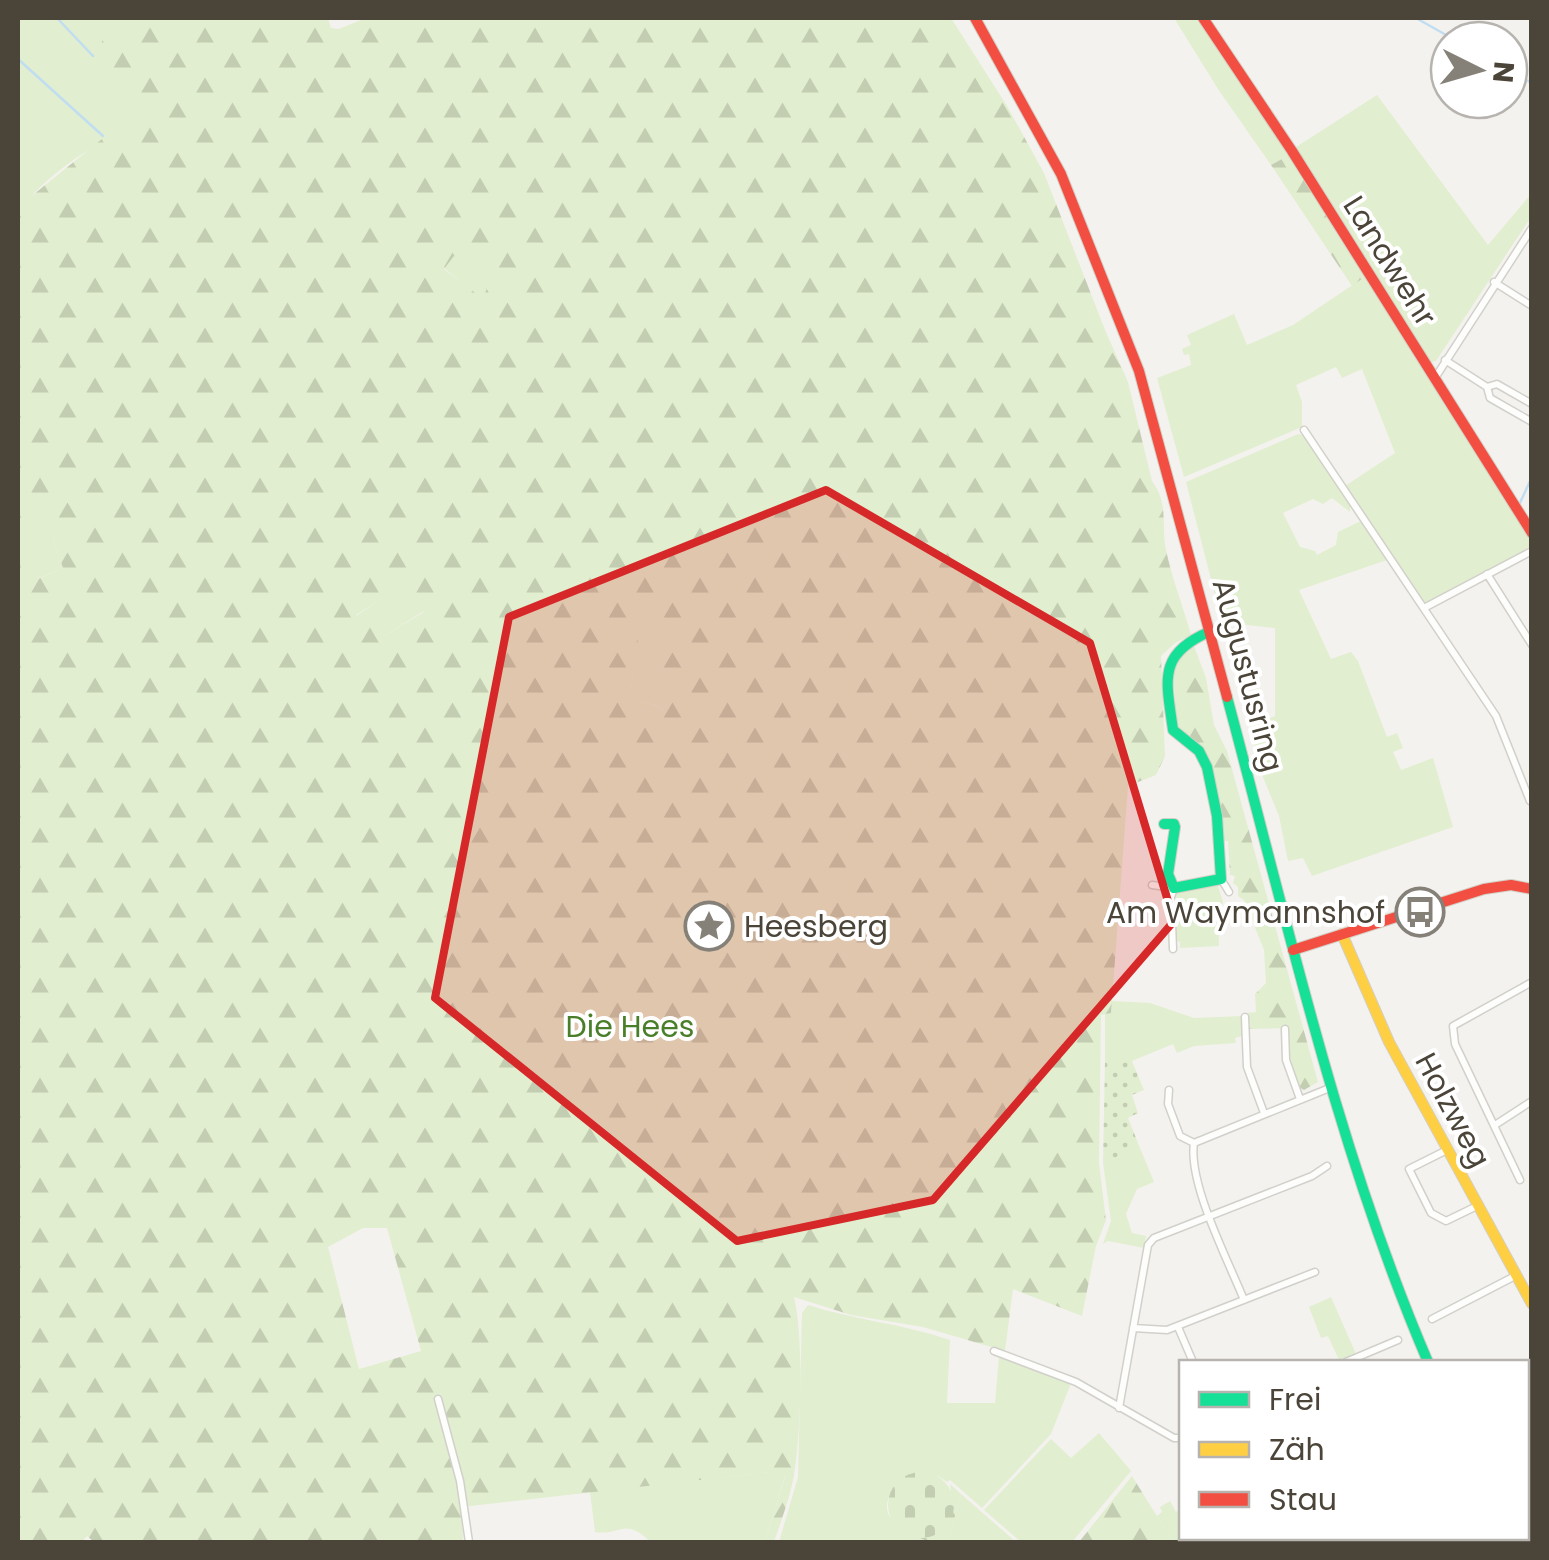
<svg xmlns="http://www.w3.org/2000/svg" width="1549" height="1560" font-family="Poppins,sans-serif">
<defs>
<pattern id="forest-firs" width="22" height="20" patternUnits="userSpaceOnUse" patternTransform="scale(2.5)"><rect width="22" height="20" fill="#e1eecf"/><path d="M5 1l3.5 6h-7zM16 11l3.5 6h-7z" fill="#c3cdb2"/></pattern>
<pattern id="cemetery-stones" width="16" height="16" patternUnits="userSpaceOnUse" patternTransform="scale(2.5)"><rect width="16" height="16" fill="#e1eecf"/><path d="M2 7V4a2 2 0 0 1 4 0v3zM10 15v-3a2 2 0 0 1 4 0v3z" fill="#c3cdb2"/></pattern>
<pattern id="garden-dots" width="8" height="8" patternUnits="userSpaceOnUse" patternTransform="scale(2.5)"><rect width="8" height="8" fill="#e1eecf"/><path d="M2 2h.1M6 6h.1" fill="none" stroke="#c3cdb2" stroke-width="1.8" stroke-linecap="round"/></pattern>
</defs>
<rect width="100%" height="100%" fill="#f4f2ee"/>
<!-- green -->
<path fill="#e1eecf" d="M18,18h208l31,59c-85,34 -181,60 -239,135z
M1174,18h27l90,136 -20,11 -53,-76z
M1377,95l111,150 43,-51v23l-95,144 -5,1 -21,-26 -117,-187z
M454,255l40,16 -11,29 -39,-32z
M1366,276l165,264 -1,7 -102,56 -4,1 -82,-116 53,-35 -33,-84 -20,9 -6,-11 -40,18 6,17v25l-118,50 -27,-99 34,-13 -2,-11 -5,1 -2,-6 9,-4 -4,-10 47,-21 13,31 46,-20z
M1298,434l6,2 46,70v6l-18,-14 -9,6 -10,-5 -30,14 17,34 15,4 2,4 19,-10 2,-13 23,-11 26,39 -88,30 32,69 20,-7 7,9 29,76 10,-4 6,15 -10,4 8,18 32,-12 20,69 -141,49 -9,-18 -15,3 -9,-45 -16,-39 -14,-51 26,-10v-88l-53,-6 -36,-140z
M46,519l17,49 -26,11 -16,-45z
M400,586l24,25 -40,25 -28,-20z
M640,624l22,13 2,72 -34,-13z
M1217,883l6,19 -5,12 1,32 -39,2v-6l-4,-2v-48z
M1112,1001l38,2 44,15 49,-2 -1,20 -7,2 1,5 -42,3 -17,7 -4,-9 -41,17h-27v-47l6,-1z
M1140,1148l14,34 -17,7 -11,25 6,19 14,3 -2,12 -36,-7 -5,3 8,-23 -8,-58z
M1331,1297l25,57 -16,8 -12,-26 -7,2 -12,-31z
M808,1305c47,15 96,19 142,35l-3,63h48l4,-47 72,27 -20,51 -69,74 -32,-28 -3,2 -9,-6 -36,2c-34,37 -4,50 27,64h-150l19,-65 4,-164z
M1099,1433l32,38 -59,71h-51l-37,-32 67,-71 20,19z
M770,1472l4,4h11l-20,66h-114c-28,-26 -29,-6 -56,-10l-5,-40z
M961,1494l55,48h-68z
M1170,1501l6,11 5,-3 1,29h24l3,4h-36l-16,-26 5,-4 -2,-5z"/>
<!-- forest -->
<path fill="url(#forest-firs)" fill-rule="evenodd" d="M113,18h215l3,10 8,1 27,-11h585l56,88 37,67 61,157 23,52 24,99c17,23 9,43 14,69 6,29 17,56 25,85l-16,8 -14,13 4,100 -9,19 -28,11 -17,227 -10,2 -2,148 7,57 -10,26 -14,70 -69,-27 -8,62 -82,-24 -72,-12 -57,-18c10,41 7,136 0,178 -4,23 -13,46 -20,67h-9l20,-65 -12,-1 -3,-4 -308,35 1,35h-369l-7,-6 -5,6h-64v-1335l84,-68 44,-22 -52,-58zM454,256l39,15 -10,28 -39,-30zM46,519l17,49 -25,11 -17,-45zM400,587l24,25 -40,24 -28,-21zM640,625l22,12 1,72 -33,-13zM363,1228h24l34,123 -62,18 -31,-122z
M1291,154l75,122 -14,10 -81,-121z
M1194,646l12,32 8,47 13,26 91,331 -14,8 -5,-3 -11,-28 -1,-31 -39,1 -1,-16 9,-1 -1,-18 11,-11 -2,-33 -20,-50 -6,-4v-9l-5,-4 2,-7 -5,-1 -2,-34h-5l-16,-83 -5,-10 -25,-19 -1,-7 -3,-53 11,-20z
M1132,1476l41,66h-94z
M950,1484l11,10 -13,48h-19l-9,-4c31,-4 35,-27 30,-54z"/>
<!-- cemetery -->
<path fill="url(#cemetery-stones)" d="M888 1505a33 33 0 1 1 66 0a33 33 0 1 1-66 0Z"/>
<!-- garden -->
<path fill="url(#garden-dots)" d="M1105,1061h27l12,29 -12,5 6,18 -10,5 12,30 -37,15z"/>
<g fill="none" stroke-linecap="round" stroke-linejoin="round">
<!-- stream -->
<path stroke="#c0ddf1" stroke-width="2.5" d="M57,18l36,38
M1416,18l39,22
M18,59l85,77
M1509,71l23,12
M1518,507l14,-30"/>
<!-- street casing -->
<g stroke="#d2d0cb" stroke-width="9">
<path id="street" d="M1494,282l38,24
M1445,360l42,27 3,11 42,24
M1435,378l97,-150
M1487,387l10,-3 35,20
M1304,430l192,286 34,85
M1487,574l45,71
M1424,608l108,-57
M1221,879l8,13
M1152,885l22,3 -3,9 2,52
M1245,1017l2,50 17,46
M1285,1029l1,31 14,39
M1169,1090l-1,14 12,32 14,7
M1495,1125l37,-24
M1447,1150l-38,19 22,44 15,8 31,-15
M1520,1180l-65,-136 -2,-18 79,-44
M1244,1300c-16,-40 -56,-116 -50,-157l138,-56
M1432,1319l83,-43
M1178,1327l15,35
M1133,1328l34,2 148,-58
M994,1351l82,31 98,56h8
M1346,1362l52,-22
M1526,1398l6,-3
M438,1399l22,82 9,61
M1119,1408l29,-163 6,-7 158,-62 15,-10
M1526,1459l6,11"/>
</g>
<!-- fast casing -->
<g stroke="#d3cfc5" stroke-width="12">
<path id="fast" d="M1227,697c60,223 110,453 201,665
M1164,824h10l1,3 -7,47 6,14 47,-9 -4,-63 -10,-49 -8,-16 -26,-21c-7,-51 -16,-76 38,-99
M1504,1538l2,4"/>
</g>
<!-- slow casing -->
<g stroke="#d3cfc5" stroke-width="12">
<path id="slow" d="M1342,934l47,108 143,262"/>
</g>
<!-- jam casing -->
<g stroke="#d3cfc5" stroke-width="12">
<path id="jam" d="M975,18l86,156 78,197 88,326
M1203,18l89,133 240,382
M1293,950l191,-61 27,-4 21,4"/>
</g>
<!-- street -->
<use href="#street" stroke="#fdfdfc" stroke-width="6"/>
<!-- fast -->
<use href="#fast" stroke="#16e098" stroke-width="10"/>
<!-- slow -->
<use href="#slow" stroke="#ffcf43" stroke-width="10"/>
<!-- jam -->
<use href="#jam" stroke="#f24e42" stroke-width="10"/>
</g>
<!-- marked area -->
<path fill="#d62828" fill-opacity="0.2" stroke="#d62828" stroke-width="8" stroke-linejoin="round" d="M826,490l264,153 84,278 -241,279 -196,41 -302,-243 74,-381z"/>
<!-- icons -->
<defs>
<g id="bus-ring" transform="scale(2.5)"><circle r="9.5" fill="#fff" stroke="#868178" stroke-width="1.5"/><path d="M-5-6H5V4H4V6H2V4H-2V6H-4V4H-5ZM-3.5-4V0h7V-4ZM-3.5 1.2v1.5H-2V1.2ZM2 1.2v1.5H3.5V1.2Z" fill="#868178"/></g>
<g id="sight-ring" transform="scale(2.5)"><circle r="9.5" fill="#fff" stroke="#868178" stroke-width="1.5"/><path d="M0-6L1.8-2.2L6-1.7L2.9 1.2L3.7 5.4L0 3.3L-3.7 5.4L-2.9 1.2L-6-1.7L-1.8-2.2Z" fill="#868178"/></g>
</defs>
<g fill-rule="evenodd">
<use href="#bus-ring" x="1420" y="912"/>
<use href="#sight-ring" x="709" y="926"/>
</g>
<g text-anchor="middle" dominant-baseline="central" stroke-width="8" stroke-linejoin="round" paint-order="stroke">
<!-- street labels -->
<g font-size="30" fill="#4b4439" stroke="#fff">
<text transform="translate(1390 261) rotate(58)">Landwehr</text>
<text transform="translate(1248 675) rotate(75)">Augustusring</text>
<text transform="translate(1453 1110) rotate(62)">Holzweg</text>
</g>
<!-- poi labels -->
<g font-size="30" fill="#4b4439" stroke="#fff" text-anchor="end">
<text x="1385" y="912">Am Waymannshof</text>
<text x="744" y="926" text-anchor="start">Heesberg</text>
</g>
<!-- park labels -->
<g font-size="30" fill="#4a7f2a" stroke="#fff">
<text x="630" y="1026">Die Hees</text>
</g>
</g>
<!-- border -->
<rect width="1549" height="1560" fill="none" stroke="#4b4439" stroke-width="40"/>
<!-- legend -->
<rect x="1179" y="1360" width="350" height="180" fill="#ffffff" stroke="#b7b4b0" stroke-width="2.5"/>
<rect x="1199" y="1392" width="50" height="15" fill="#16e098" stroke="#b7b4b0" stroke-width="2.5"/>
<text x="1269" y="1410" font-size="30" fill="#4b4439">Frei</text>
<rect x="1199" y="1442" width="50" height="15" fill="#ffcf43" stroke="#b7b4b0" stroke-width="2.5"/>
<text x="1269" y="1460" font-size="30" fill="#4b4439">Zäh</text>
<rect x="1199" y="1492" width="50" height="15" fill="#f24e42" stroke="#b7b4b0" stroke-width="2.5"/>
<text x="1269" y="1510" font-size="30" fill="#4b4439">Stau</text>
<!-- north arrow -->
<g transform="translate(1479 70) rotate(95)"><circle r="48" fill="#ffffff" stroke="#b7b4b0" stroke-width="2.5"/>
<path d="M0-8L18 38L0 25L-18 38Z" fill="#868178"/>
<text y="-15" font-size="28" font-weight="bold" text-anchor="middle" fill="#4b4439">N</text>
</g>
</svg>
